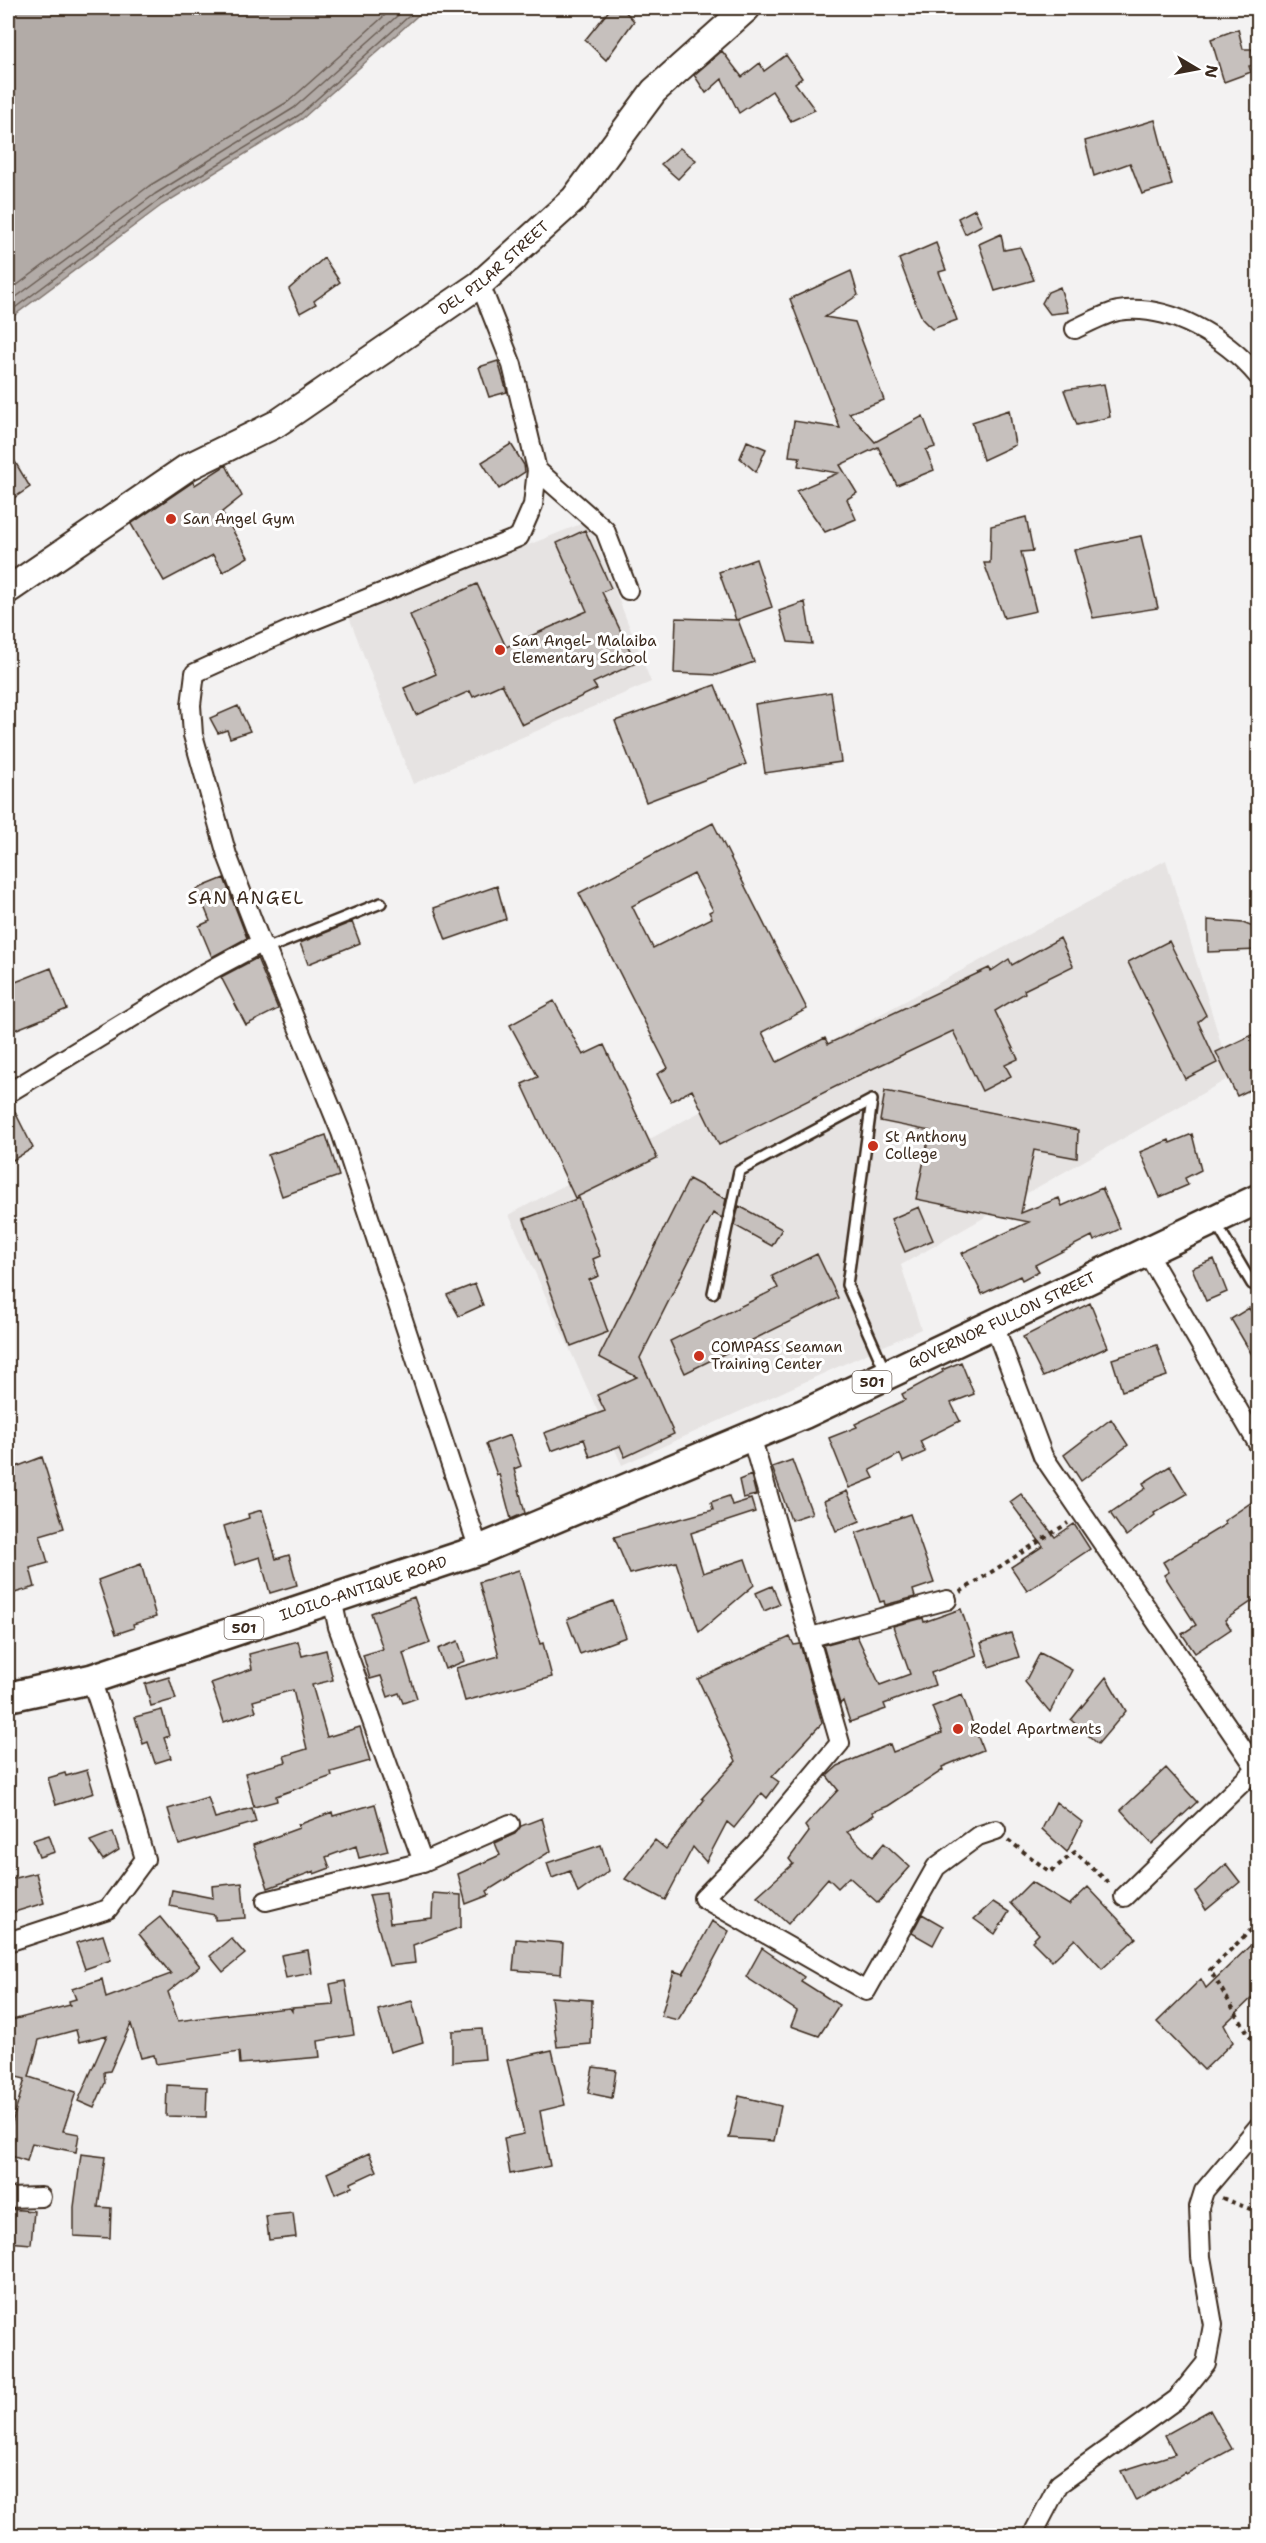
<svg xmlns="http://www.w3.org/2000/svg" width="1266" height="2543" font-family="'Shantell Sans',sans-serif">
<rect width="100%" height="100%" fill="#f3f2f2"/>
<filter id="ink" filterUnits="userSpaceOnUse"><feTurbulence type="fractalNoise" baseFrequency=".0167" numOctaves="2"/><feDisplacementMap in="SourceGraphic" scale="12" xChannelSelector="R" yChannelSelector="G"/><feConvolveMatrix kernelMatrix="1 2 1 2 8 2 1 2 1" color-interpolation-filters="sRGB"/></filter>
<g filter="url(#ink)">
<!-- built -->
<path fill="#e6e3e2" d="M588,521l63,161 -238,102 -64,-167z
M1166,860l65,217 -330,188 20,64 -299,136 -113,-250z"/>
<!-- water -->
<path fill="#b2aba7" stroke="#827770" stroke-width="1.5" d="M8,8h418l-124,111 -140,86 -154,115z"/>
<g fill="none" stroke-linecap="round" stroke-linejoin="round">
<!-- shore -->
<path stroke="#6b5e55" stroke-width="1.5" d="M8,292l141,-106 140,-85 104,-93
M8,303l147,-109 139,-86 112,-100
M8,313l151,-113 140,-85 119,-107"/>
</g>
<!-- building -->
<path fill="#c6c0bd" stroke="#3b2a1e" stroke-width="1.5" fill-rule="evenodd" d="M611,8h11l12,13 -28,39 -21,-20z
M1238,29l5,20h9l4,16 -7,1 2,6 -27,10 -13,-43z
M722,51l20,26 18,-14 4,8 22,-16 16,23 -7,5 20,27 -24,11 -19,-30 -33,22 -17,-34 -16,14 -12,-18z
M1155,120l17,65 -30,9 -12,-31 -36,13 -9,-35z
M680,148l16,12 -18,19 -17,-15z
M975,209l7,16 -17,9 -7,-16z
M1001,234l3,16 16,-3 14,33 -39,11 -16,-47z
M936,243l10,27 -7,2 18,48 -25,9 -9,-9 -7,-16 -17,-45z
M324,258l16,24 -26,19 2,3 -16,9 -11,-24z
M851,271l7,24 -33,22 30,5 29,78 -35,13 26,29 48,-26 12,31 -9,3 8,20 -37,15 -19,-38 -38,18 17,28 -10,6 9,20 -31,13 -29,-41 42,-18 -40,-7 2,-9 -11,-1 5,-35 46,7 -50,-129z
M1060,287l8,25 -18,2 -8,-11 6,-11z
M498,361l9,31 -18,5 -10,-30z
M1104,384l6,33 -33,8 -13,-35z
M1009,410l6,35 -32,15 -11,-38z
M747,441l19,8 -10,23 -16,-14z
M511,444l13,21 1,7 -26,17 -17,-27z
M8,450l22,37 -22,15z
M226,465l16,31 -20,16 26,45 -25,15 -10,-17 -49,26 -33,-57 62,-42 2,3z
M1026,517l7,34 -12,1 15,59 -32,7 -20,-55h6l1,-37z
M585,530l26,58 -9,4 34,71 -43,20 4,6 -75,36 -20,-41 -29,13 -3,-6 -54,24 -12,-27 32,-14 -26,-59 67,-31 29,63 81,-36 -30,-68z
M1141,536l17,72 -65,10 -19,-68z
M756,559l16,48 -36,13 -17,-48z
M805,602l7,42 -24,-2 -9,-31z
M676,618l62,2 16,42 -37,13 -43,-2z
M715,685l31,79 -100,38 -31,-81z
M831,692l10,70 -76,11 -10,-69z
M238,706l12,25 -20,7 -3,-8 -9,3 -8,-15z
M713,823l94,186 -45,23 15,30 48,-24 3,6 161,-76 2,3 18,-12 3,6 48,-27 13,28 -49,24 1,3 -30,18 23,48 -13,6 6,11 -29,15 -29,-60 -96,45 -138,69 -27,-55 -21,11 -14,-27 11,-6 -89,-175zM694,874l19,36 -4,2 3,6 -59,30 -21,-42z
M224,878l23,60 -35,19 -13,-31 11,-5 -13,-32z
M497,886l9,33 -60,21 -12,-32z
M1208,920l35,3 15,6v21l-50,2z
M352,922l8,21 -52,21 -8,-21z
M1169,941l37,74 -8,7 19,41 -32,16 -57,-117z
M257,958l21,51 -32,16 -25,-48z
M51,968l16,41 -55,22 -4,-12v-34z
M554,1001l29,54 21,-10 53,113 -82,40 -53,-114 16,-7 -28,-52z
M1258,1032v54l-21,10 -21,-44z
M885,1091l193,39 -1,28 -43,-8 -13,63 38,-15 3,8 40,-18 18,41 -26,12 -2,-5 -57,29 4,6 -17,9 -2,-4 -38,18 -20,-41 67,-31 -113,-23 14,-68 -50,-10z
M8,1104h3l22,44 -25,15z
M1192,1134l9,36 -16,8 3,7 -28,12 -20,-45 29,-12 1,3z
M326,1135l13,41 -57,20 -14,-41z
M689,1179l37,20 -4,19 -9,-5 -73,145 34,76 -49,23 -5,-11 -30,11 -6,-18 -33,12 -7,-18 61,-22 -8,-16 40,-18 -38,-20z
M579,1198l21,58 -7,3 6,17 -10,4 19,52 -37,14 -47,-127z
M739,1206l43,23 -10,17 -38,-21z
M919,1207l14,33 -28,12 -14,-33z
M817,1254l21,44 -153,75 -15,-32 108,-53 -6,-12z
M1214,1259l13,33 -21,9 -14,-33z
M475,1284l8,21 -24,11 -12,-21z
M1090,1303l18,44 -65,30 -20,-40z
M1249,1308l9,15v42l-27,-46z
M1157,1345l10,31 -45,15 -10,-32z
M961,1362l13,32 -23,9 9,18 -40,20 5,11 -22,10 -3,-8 -30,16 4,8 -25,10 -20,-50 28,-11 -2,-3 50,-24 -3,-6 41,-22 -1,-2z
M1111,1419l17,26 -47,36 -17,-26z
M510,1435l11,31 -7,3 11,44 -14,6 -12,-45 -2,1 -11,-31z
M42,1457l22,71 -24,7 8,28 -18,5 5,19 -27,8v-125z
M792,1460l20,53 -21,7 -19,-53z
M1170,1466l17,28 -33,19 1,2 -29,21 -16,-23 36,-25 -3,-5z
M751,1475l5,20 -13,3 -4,-18z
M847,1491l13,30 -24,10 -12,-30z
M1021,1494l34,43 19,-13 16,25 -63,42 -16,-24 32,-21 -33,-44z
M729,1496l3,9 19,-6 4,13 -64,21 12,40 42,-14 9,26 -55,47 -23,-70 -46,12 -16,-37 99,-27 -2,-8z
M1258,1498v99l-33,23 6,9 -36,24 -13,-19 14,-9 -32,-50 5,-3 -6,-10 63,-38 -2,-3z
M262,1510l14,49 13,-4 8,30 -27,8 -10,-36 -25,8 -11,-39 25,-8 -1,-4z
M910,1514l24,69 -21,7 2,7 -30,8 -1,-4 -4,1 -24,-69z
M141,1564l15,53 -23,7 1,4 -18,6 -18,-54z
M519,1570l21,74 3,-1 9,34 -87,24 -9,-33 43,-12 -20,-74z
M772,1586l8,18 -16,7 -8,-18z
M414,1597l16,46 -27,10 14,45 -14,5 -4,-10 -11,4 -7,-21 -11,3 -7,-24 20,-6 -12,-36z
M613,1601l13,36 -46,17 -13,-35z
M961,1609l16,47 -46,17 4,12 -51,19 2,5 -36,13 -7,-21 -3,3 -17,-59 34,-9 23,49 30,-11 -17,-48 30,-8 1,4z
M1011,1633l8,24 -30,10 -8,-24z
M790,1637l4,8 6,-1 22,79 -50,54 7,5 -12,16 -5,-5 -28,35 -7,-6 -21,40 -13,-15 -28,53 -40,-21 30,-39 11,9 38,-49 -2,-2 34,-37 -38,-82z
M298,1641l4,15 24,-6 7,30 -21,5 15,52 33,-10 10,34 -39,11 1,4 -56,20 1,5 -23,6 -9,-34 41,-11 -2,-6 23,-7 -14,-59 -40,11 3,10 -32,11 -13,-39 41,-14 -3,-15z
M458,1641l7,20 -20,8 -7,-20z
M1040,1653l32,17 -22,42 -25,-30z
M169,1677l7,22 -25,7 -6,-22z
M1106,1677l20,34 -28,33 -27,-24z
M962,1695l21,55 -41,17 1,3 -55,36 -16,6 2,3 -27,17 25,25 12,-14 26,24 -32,36 -29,-26 -11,11 -10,-10 -40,46 -31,-28 36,-32 -4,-5 20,-27 -4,-6 33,-36 -11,-14 11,-10 52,-22 3,8 49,-19 -10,-26z
M162,1710l7,26 -5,2 7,20 -16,5 -7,-21 -5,2 -8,-27z
M1166,1768l31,34 -45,42 -31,-34z
M87,1770l7,23 -38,12 -8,-27 17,-5 1,3z
M208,1797l7,21 37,-10 4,14 -77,23 -11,-36z
M1056,1802l26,20 -15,30 -25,-23z
M375,1804l13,47 -29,7 -3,-12 -30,11 4,11 -16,6v-3l-46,17 -15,-43 46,-17 -1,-3 34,-13 1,4z
M542,1818l9,33 -64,40 2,4 -23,9 -8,-30 42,-19 -5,-12 20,-9 6,-8z
M113,1832l6,18 -16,10 -13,-19z
M49,1835l6,17 -16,5 -6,-17z
M601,1845l8,26 -31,22 -8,-22 -18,7 -5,-15z
M1226,1864l14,18 -34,28 -11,-18z
M36,1873l8,30 -36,11v-34z
M1031,1882l38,23 19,-18 48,51 -34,31 -27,-30 -23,22 -20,-20 7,-7 -29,-31z
M242,1883l3,35 -30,2v-5l-46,-9 3,-16 41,8 -1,-12z
M386,1893l4,30 42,-5 1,-25 28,2v32l-48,18 2,18 -26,3 -20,-71z
M993,1902l16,10 -14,22 -21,-15z
M922,1914l21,12 -10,19 -21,-12z
M160,1917l40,49 -32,26 10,29 60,-8 52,-5 2,3v-3l42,-3 -4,-21 15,-3 9,54 -36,6 2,16 -80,7 -1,-12 -83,12 -2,-9 -13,3 -10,-34 -21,47 -6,1 1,11 -11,25 -16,-7 29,-66 -28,7 -3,-12 -37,10 -10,37 47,15 -13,39 16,3 -3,18 -44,-9 -5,18 -19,-6v-30l3,1 14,-47 -17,-4v-54l62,-16 -1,-4 7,-2 -4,-10 30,-10 4,19 65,-24 -32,-40z
M712,1921l17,10 -27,51 -24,38 -17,-4 13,-45 9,3z
M103,1935l8,25 -26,9 -9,-26z
M231,1938l14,16 -22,18 -13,-16z
M1258,1938v54l-34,33 9,17 -29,28 -47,-48 44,-43 5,9z
M516,1939l47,4 -2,31 -48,-4z
M762,1948l42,29 -3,4 38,24 -20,31 -28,-10 6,-15 -51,-34z
M308,1950l4,23 -26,5 -5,-23z
M551,1997l41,3 -1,44 -34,3z
M412,2001l11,41 -33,10 -12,-42z
M482,2029l3,30 -33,3v-31z
M552,2050l13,55 -25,6 10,55 -40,8 -6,-36 20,-4 -17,-74z
M593,2067l23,3 -4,28 -24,-5z
M167,2085l40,2 -1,30 -40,-1z
M739,2096l42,10 -7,35 -45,-3z
M369,2153l8,18 -26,12 1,4 -17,7 -8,-21z
M81,2154l24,3 -7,50 13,1 -1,30 -36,-2v-29z
M8,2209l26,2 -3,33 -23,-2z
M293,2213l3,24 -27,3 -3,-24z
M1210,2410l22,39 -46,25 -1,-2 -49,29 -15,-30 54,-17 -10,-19z"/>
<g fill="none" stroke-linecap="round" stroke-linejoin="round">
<!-- lane casing -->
<g stroke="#3b2a1e" stroke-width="14">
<path id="lane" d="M266,949l115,-46
M1216,1223l36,61 6,-3
M713,1293l26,-122 133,-71 -25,185 39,88"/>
</g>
<!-- street casing -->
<g stroke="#3b2a1e" stroke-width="22">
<path id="street" d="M1075,329c13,-6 29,-15 43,-18 51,-8 108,27 140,65
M537,470l68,60 23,60
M8,1093l199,-121 54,-29
M1146,1251l112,193
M994,1325l49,131 215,315
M751,1436l89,307 -86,103 -51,52 163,93 70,-124 42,-31 18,-6
M479,1550l-138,-418 -75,-183 -5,-6 -34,-88 -34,-120 -2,-30 4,-32 97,-44 227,-92 14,-32 4,-35 -25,-105 -32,-81
M811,1637l136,-37
M423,1862l87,-38
M1124,1897l133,-129
M266,1901l157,-39 -85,-235 -6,-28
M8,1942l100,-33 37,-50 -39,-135 -15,-45
M8,2198l33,-1
M1035,2536v-6l24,-46 118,-85 29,-36 7,-38 -12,-68 -2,-50 5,-16 54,-64"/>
</g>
<!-- secondary casing -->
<g stroke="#3b2a1e" stroke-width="30">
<g id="secondary">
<path id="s1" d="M8,590l180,-123 88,-43 204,-140 94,-85 80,-108 93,-83"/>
</g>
</g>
<!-- primary casing -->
<g stroke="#3b2a1e" stroke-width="33">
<g id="primary">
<path id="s2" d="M8,1697l83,-18 388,-129 325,-136 454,-215"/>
</g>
</g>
<!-- path -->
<path stroke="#3b2a1e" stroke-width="4" stroke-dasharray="4.5 4.5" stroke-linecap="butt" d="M960,1592l108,-69
M1008,1840l42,32 25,-20 36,33
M1258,1923l-48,47 48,80
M1222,2198l36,14"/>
<!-- lane -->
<use href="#lane" stroke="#fff" stroke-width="9"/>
<!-- street -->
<use href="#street" stroke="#fff" stroke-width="18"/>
<!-- secondary -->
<use href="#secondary" stroke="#fff" stroke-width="26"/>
<!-- primary -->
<use href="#primary" stroke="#fff" stroke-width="28"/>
</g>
</g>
<!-- markers -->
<g fill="#c8321e" stroke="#fff" stroke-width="2">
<circle cx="171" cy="519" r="6"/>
<circle cx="500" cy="650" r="6"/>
<circle cx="873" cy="1146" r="6"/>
<circle cx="699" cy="1356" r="6"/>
<circle cx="958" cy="1729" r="6"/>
</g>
<g text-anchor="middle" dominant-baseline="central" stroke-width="6" stroke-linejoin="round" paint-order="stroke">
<!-- shield labels -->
<g fill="#fff" stroke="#766a62" stroke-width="1.5">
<rect x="852.5" y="1371" width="39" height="22" rx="4.5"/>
<rect x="224.5" y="1617" width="39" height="22" rx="4.5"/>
</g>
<g font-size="14" font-weight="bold" fill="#3b2a1e">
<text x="872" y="1382">501</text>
<text x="244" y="1628">501</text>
</g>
<!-- street labels -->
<g font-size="15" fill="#3b2a1e" stroke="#fff">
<text stroke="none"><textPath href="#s1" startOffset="584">DEL PILAR STREET</textPath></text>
<text stroke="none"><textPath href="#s2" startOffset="1065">GOVERNOR FULLON STREET</textPath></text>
<text stroke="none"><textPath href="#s2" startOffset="372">ILOILO-ANTIQUE ROAD</textPath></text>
</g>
<!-- poi labels -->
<g font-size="15" fill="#3b2a1e" stroke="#fff" text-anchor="start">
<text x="183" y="519">San Angel Gym</text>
<text x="512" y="641">San Angel- Malaiba<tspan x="512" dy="17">Elementary School</tspan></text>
<text x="885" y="1137">St Anthony<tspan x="885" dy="17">College</tspan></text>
<text x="711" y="1347">COMPASS Seaman<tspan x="711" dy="17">Training Center</tspan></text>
<text x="970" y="1729">Rodel Apartments</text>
</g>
<!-- quarter labels -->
<g font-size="18" letter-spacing="1.5" fill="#3b2a1e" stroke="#fff">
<text x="246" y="898">SAN ANGEL</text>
</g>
</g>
<!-- margin -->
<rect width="1266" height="2543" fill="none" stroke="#fff" stroke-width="30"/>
<rect x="15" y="15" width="1236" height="2513" fill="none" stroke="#3b2a1e" stroke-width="2" filter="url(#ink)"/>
<!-- north arrow -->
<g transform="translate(1197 69) rotate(100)" stroke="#ffffff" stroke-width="4.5" paint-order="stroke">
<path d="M0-4.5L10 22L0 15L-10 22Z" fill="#3b2a1e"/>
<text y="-9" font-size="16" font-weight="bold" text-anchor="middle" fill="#3b2a1e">N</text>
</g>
</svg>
